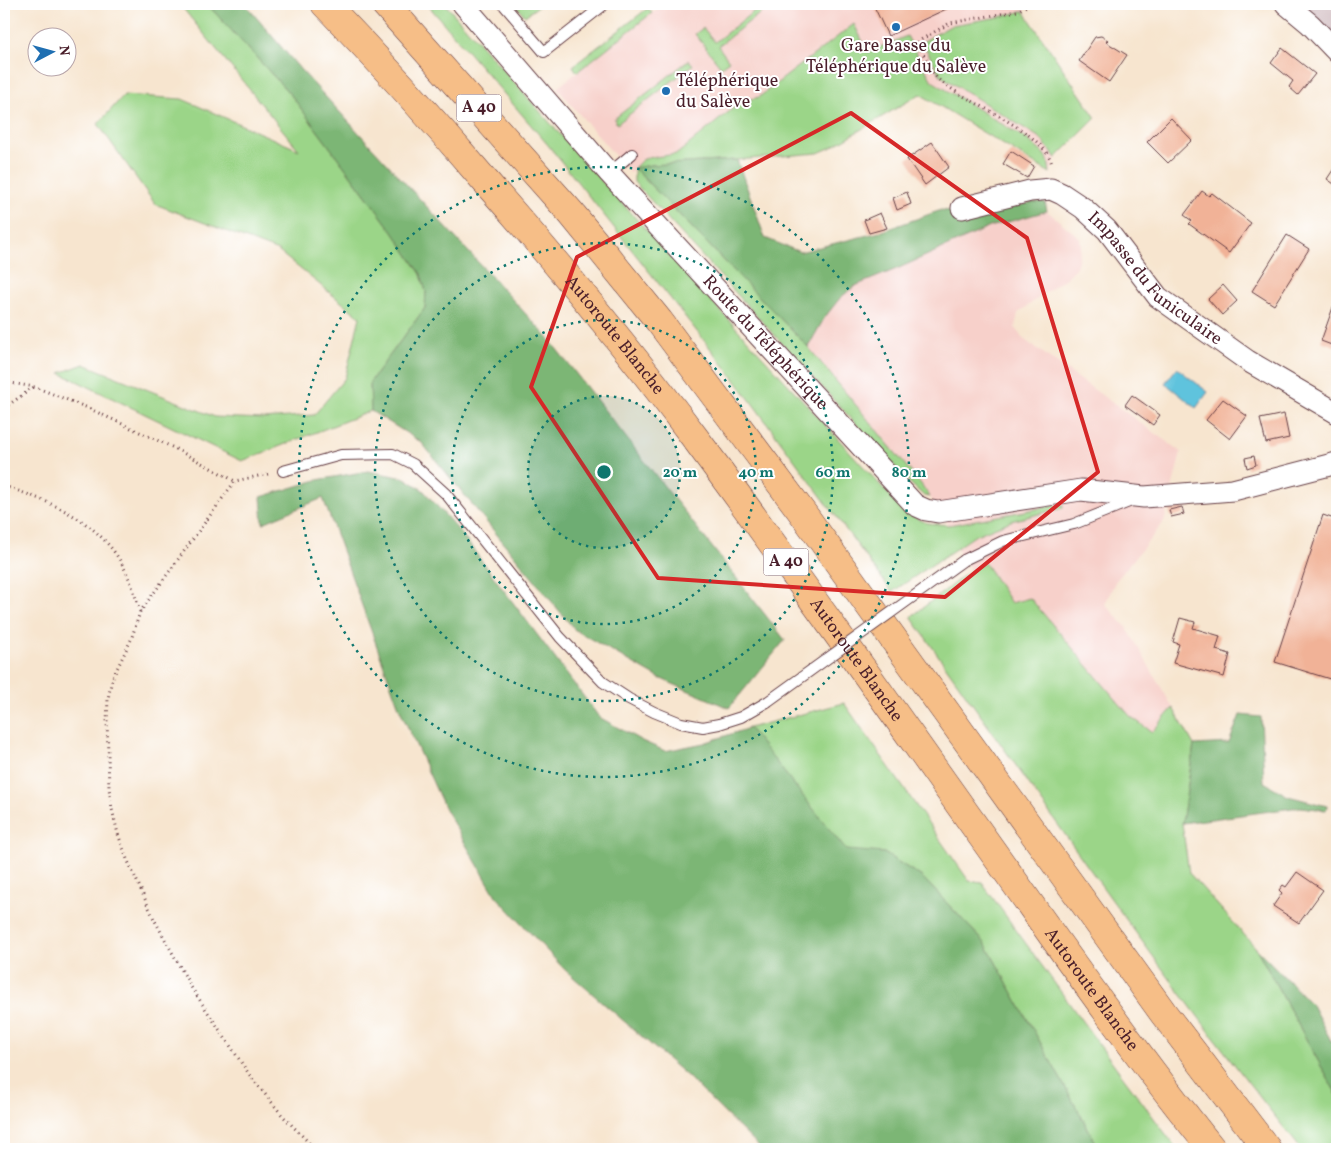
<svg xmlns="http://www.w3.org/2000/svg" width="1341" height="1153" font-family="Vollkorn,serif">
<rect width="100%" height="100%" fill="#fff"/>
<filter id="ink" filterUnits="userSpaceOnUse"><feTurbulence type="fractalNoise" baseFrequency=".02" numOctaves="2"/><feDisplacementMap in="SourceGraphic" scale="10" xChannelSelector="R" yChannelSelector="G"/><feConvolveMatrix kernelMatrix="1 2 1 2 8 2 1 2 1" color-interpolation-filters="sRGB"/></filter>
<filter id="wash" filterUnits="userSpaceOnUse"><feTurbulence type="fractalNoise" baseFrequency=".0096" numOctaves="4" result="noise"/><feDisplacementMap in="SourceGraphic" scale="20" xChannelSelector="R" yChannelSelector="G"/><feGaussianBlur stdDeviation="1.12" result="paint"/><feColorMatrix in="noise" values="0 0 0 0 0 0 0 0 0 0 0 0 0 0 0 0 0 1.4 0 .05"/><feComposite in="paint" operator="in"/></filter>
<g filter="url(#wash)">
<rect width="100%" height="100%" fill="#f7e5cf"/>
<!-- built -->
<path fill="#f7d0ca" d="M664,4h367l-7,7 72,107 -40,40 -6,15 -130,-79 -88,53 -14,6 -81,7 -86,5 -17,3 -4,5 -73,-85z
M1047,211l33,27 1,7 -3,16 -3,8 -8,8 -49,36 -3,14 7,11 159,114 -17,70 -49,60 -10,22 22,24 46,80 -21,24 -22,-16 -119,-113 -26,-40 -14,7 -14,-21 19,-14 35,-14 52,-13v-4l-114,21 -28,-41 -113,-137 17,-30 15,-19 15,-12 44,-18 92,-41z"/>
<!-- industrial -->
<path fill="#d2bec2" d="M1300,4h37v35z"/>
<!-- green -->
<path fill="#9bd588" stroke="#727a5a" d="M183,4h24l84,91 102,137 28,42 5,18 -1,16 -55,74 1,29 -129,50 -182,-88 24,-9 131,53 49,2 50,-4 31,-37 15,-61 -82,-66 -123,-47 -57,-80 26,-29 58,4 117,51 -118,-144z
M427,4h18l152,172 309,337 21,10 22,2 114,-21v4l-52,13 -35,14 -84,57 -162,-219 -182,-228z
M515,4h26l-16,12z
M763,4h9l-54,42 11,15 -8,6 -26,-33 8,-6 12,14z
M648,8l4,5 -75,59 -4,-6z
M1024,11l72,107 -40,40 -16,-20 -99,-62 -19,-34 30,-17 47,-8z
M854,24l14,28 39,-16 25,45 96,59 15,13 5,7 2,13 -130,-79 -88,53 -14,6 -81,7 -86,5 -16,4 173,178 113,137 9,13 -6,-1 -13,-12 -277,-302v-14l8,-8 5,-2 30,-4 65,-53 17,-4z
M689,60l4,5 -76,59 -3,-5z
M985,563l26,40 19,-5 100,118 22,16 21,-24 21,37 -12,78 7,50 67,75 81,147v54h-36c-138,-171 -263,-353 -390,-532l60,-47z
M844,703l125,178 13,2 116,160 79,106h-81l-1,-8 -110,-198 -63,-66 -38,-24 -38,-2 -97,-123z"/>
<!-- forest -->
<path fill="#7cb674" stroke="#636a50" d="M207,4h38l55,65 248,269 237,302 -56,68 -70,-30 -84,-48 -154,-188 -50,-31 -1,-29 55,-74 1,-16 -5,-18 -28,-42 -102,-137z
M737,160l28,78 35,14 80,-20 61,-22 43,5 49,-13h12l2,9 -57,16 -91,41 -44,18 -15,12 -15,19 -17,30 -174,-179 17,-3z
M368,471l37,7 18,12 37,42 139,185 43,24 23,10 39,-8 45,-15 97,122 38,3 38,24 63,66 110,198 1,8h-335l-74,-73 -123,-107 -68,-73 -51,-87 -45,-99 -77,-212 -60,25 -2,-26 56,-17z
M1240,715l21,2 3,65 24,14 39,10 -1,4 -26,-3 -118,16 12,-78 35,-2z
M1256,948l56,57 25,47v43z"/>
<!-- water -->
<path fill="#5fc3dd" stroke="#547184" d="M1177,368l31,24 -12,16 -31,-25z"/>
<g id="blocks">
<!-- building -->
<path fill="#f1b297" d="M873,4h84l-69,32z
M1101,36l7,4 -2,2 21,13 -18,27 -30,-21 16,-24z
M1282,48l33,26 -17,21 -9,-8 4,-6 -22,-18z
M1171,118l21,22 -24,23 -21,-21z
M932,142l17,25 -24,18 -18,-26z
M1011,151l23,15 -7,12 -24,-14z
M1335,167l2,1v18l-10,-7z
M1202,191l7,5 3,-3 39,30 -22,30 -40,-29 3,-3 -8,-6z
M907,192l4,12 -14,6 -4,-12z
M880,213l7,15 -18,5 -5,-13z
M1287,235l22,14 -35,56 -22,-14z
M1223,285l14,16 -15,14 -14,-16z
M1337,296v51l-16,-6z
M1132,395l28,20 -7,10 -28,-20z
M1223,399l24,17 -17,23 -24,-19z
M1284,414l5,24 -23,5 -6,-24z
M1254,456l2,9 -9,3 -2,-10z
M1182,507l2,7 -13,3 -2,-7z
M1323,515l14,5v136l-7,23 -55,-17z
M1180,618l15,4 -2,6 27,8 -4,14 14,4 -6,23 -51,-14 6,-19 -6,-2z
M1297,872l26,18 -24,33 -26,-17 9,-13 -3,-3 4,-5 3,2z"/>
</g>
</g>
<g filter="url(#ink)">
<use href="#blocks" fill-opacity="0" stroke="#643d44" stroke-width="1"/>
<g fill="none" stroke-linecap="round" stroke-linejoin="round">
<!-- service casing -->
<g stroke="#643d44" stroke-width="12">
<path id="service" d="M503,4l41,48 61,-48
M609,173l23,-19
M283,471l58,-16 52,-1 20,10 33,30 114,143 43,45 26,17 25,13 27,11 22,4 16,-3 22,-7 26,-15
M964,560l39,-19 71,-17 60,-24"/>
</g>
<!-- minor casing -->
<g stroke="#643d44" stroke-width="23">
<g id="minor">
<path id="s1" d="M463,4l146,169 306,332 11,5 12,2 143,-22 63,7 89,-7 104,-27"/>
<path d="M1286,4l24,20 27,28"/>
<path id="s2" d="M962,208l68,-17 21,-2 11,5 21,14 24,22 51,67 90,64 89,52"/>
</g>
</g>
<!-- motorway casing -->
<g stroke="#643d44" stroke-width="29">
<g id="motorway">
<path id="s3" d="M325,4c55,57 109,117 161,178 74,84 145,170 212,260 107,144 210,291 315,438 64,91 129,182 199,269"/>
<path d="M385,4l186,209 88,108 145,194 360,499 103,135"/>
</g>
</g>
<!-- path -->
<path stroke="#643d44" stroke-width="3" stroke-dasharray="1 4" stroke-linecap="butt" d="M1030,4l-13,7 -67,12 -33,19c6,10 14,30 21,37 26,23 111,54 114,87
M4,382l31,5 53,21 86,40 61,33
M4,408l30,-21
M268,474l-33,7 -95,131 -9,28 -19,39 -4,20 -1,22 2,67 3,21 6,25 9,25 27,60 37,68 60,90 31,38 33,34
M4,486c48,16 99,36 122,86 6,12 10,26 14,40"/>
<!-- service -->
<use href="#service" stroke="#fff" stroke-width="10"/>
<!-- minor -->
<use href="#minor" stroke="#fff" stroke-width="21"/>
<!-- motorway -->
<use href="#motorway" stroke="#f6be87" stroke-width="28"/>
<!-- rail -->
<path stroke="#4a1f2b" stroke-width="4" stroke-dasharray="8 4" stroke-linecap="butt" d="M1332,4l5,5"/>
<!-- service-bridge casing -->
<g stroke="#643d44" stroke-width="12" stroke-linecap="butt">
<path id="service-bridge" d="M767,702l197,-142"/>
</g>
<!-- service-bridge -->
<use href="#service-bridge" stroke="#fff" stroke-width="10"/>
</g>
</g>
<!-- marked area -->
<path fill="none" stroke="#d62828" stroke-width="4" stroke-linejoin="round" d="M851,113l176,125 71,234 -153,125 -287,-19 -127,-191 46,-130z"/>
<!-- distance rings -->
<circle cx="604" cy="472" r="76" fill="#0f766e" fill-opacity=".12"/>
<g fill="none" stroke="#0f766e" stroke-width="2.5" stroke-dasharray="2.5 5">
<circle cx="604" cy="472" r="76"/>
<circle cx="604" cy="472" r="152"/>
<circle cx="604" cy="472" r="229"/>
<circle cx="604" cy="472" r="305"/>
</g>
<!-- markers -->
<g fill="#1f6fb2" stroke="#fff" stroke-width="2">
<circle cx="896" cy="27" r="5"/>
<circle cx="666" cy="91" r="5"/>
</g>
<g text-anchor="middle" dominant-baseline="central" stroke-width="4" stroke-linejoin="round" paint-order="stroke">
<!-- shield labels -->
<g fill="#fff" stroke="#80626b" stroke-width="1">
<rect x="456.5" y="94.5" width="45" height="27" rx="4"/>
<rect x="763.5" y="548.5" width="45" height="27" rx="4"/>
</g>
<g font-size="16" font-weight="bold" fill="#4a1f2b">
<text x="479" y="108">A 40</text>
<text x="786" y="562">A 40</text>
</g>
<!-- poi labels -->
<g font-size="18" fill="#4a1f2b" stroke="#fff">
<text x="896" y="46">Gare Basse du<tspan x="896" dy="21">Téléphérique du Salève</tspan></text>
<text x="676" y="81" text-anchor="start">Téléphérique<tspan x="676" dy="21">du Salève</tspan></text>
</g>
<!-- street labels -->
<g font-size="18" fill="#4a1f2b" stroke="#fff">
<text stroke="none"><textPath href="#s2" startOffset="230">Impasse du Funiculaire</textPath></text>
<text stroke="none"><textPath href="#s3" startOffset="440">Autoroute Blanche</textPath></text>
<text stroke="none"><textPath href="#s1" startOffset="454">Route du Téléphérique</textPath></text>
<text stroke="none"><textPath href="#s3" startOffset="845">Autoroute Blanche</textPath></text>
<text stroke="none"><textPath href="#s3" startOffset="1250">Autoroute Blanche</textPath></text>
</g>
</g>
<circle cx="604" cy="472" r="8" fill="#0f766e" stroke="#fff" stroke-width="2.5"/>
<g font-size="15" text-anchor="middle" font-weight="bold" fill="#0f766e" stroke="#fff" stroke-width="4" stroke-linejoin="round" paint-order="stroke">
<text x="680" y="477">20 m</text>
<text x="756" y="477">40 m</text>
<text x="833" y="477">60 m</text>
<text x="909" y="477">80 m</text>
</g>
<!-- margin -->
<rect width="1341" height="1153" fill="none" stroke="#fff" stroke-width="20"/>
<!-- north arrow -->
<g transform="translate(52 52) rotate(84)"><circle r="24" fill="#ffffff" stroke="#b7a5aa"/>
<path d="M0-4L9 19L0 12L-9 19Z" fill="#1f6fb2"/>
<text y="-8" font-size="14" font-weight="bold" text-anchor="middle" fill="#4a1f2b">N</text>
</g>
</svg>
